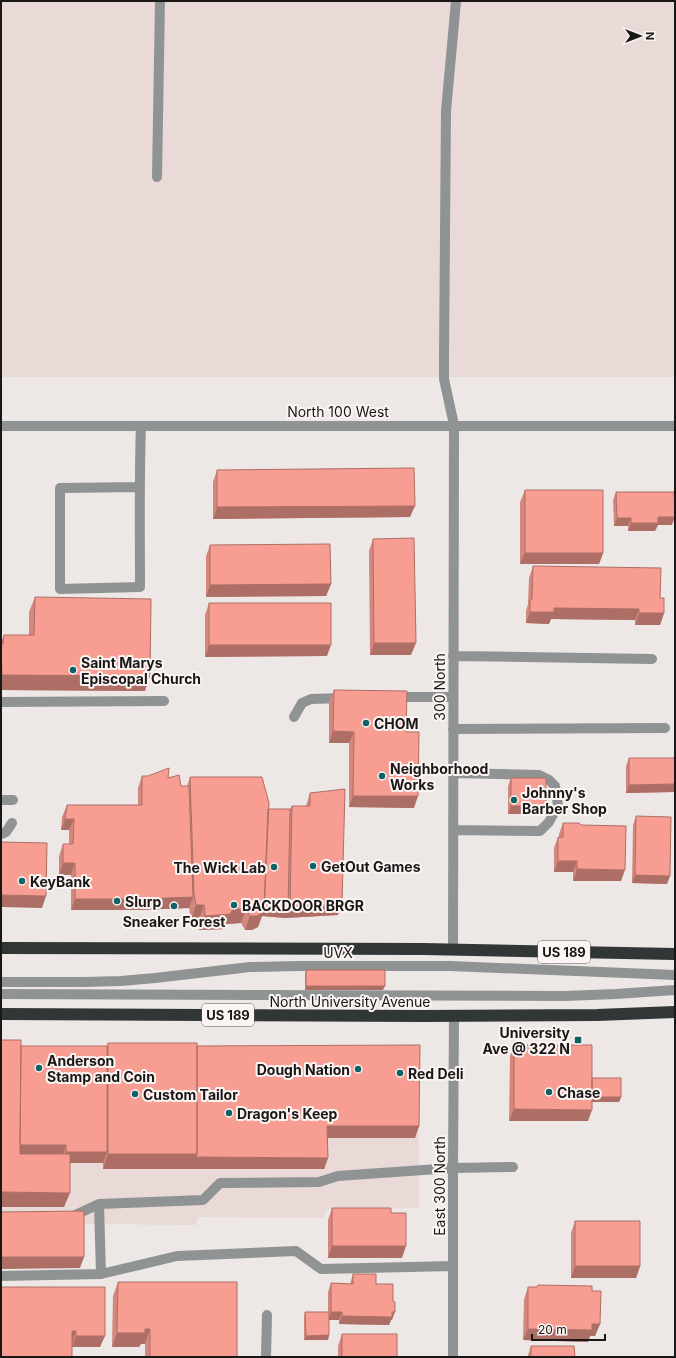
<svg xmlns="http://www.w3.org/2000/svg" width="676" height="1358" font-family="Inter,sans-serif">
<rect width="100%" height="100%" fill="#ede7e6"/>
<!-- built -->
<path fill="#e9d9d7" d="M1,1h674v376h-674z
M1,1048l417,5 1,155 -91,1 -4,9 -126,-1 -2,8 -195,-2z"/>
<g fill="none" stroke-linecap="round" stroke-linejoin="round">
<!-- minor -->
<path stroke="#909393" stroke-width="10" d="M157,177l3,-176
M1,426h674
M140,487l-80,1v101l80,-2c0,-54 -1,-108 1,-161
M453,656l199,3
M394,697h59
M1,702l163,-1
M294,717l8,-14 9,-4 33,-1
M453,729l212,-1
M1,800h12
M453,830l87,1 9,-9 9,-17 -3,-19 -6,-6 -10,-5 -86,-2
M1,834l5,-2 6,-9
M453,950l1,-525 -10,-46v-23l2,-245 10,-110
M1,982h84l36,-1 34,-3 95,-11 49,-1h151l225,9
M1,994l563,2 52,-2 59,-4
M99,1204l2,70
M71,1217l28,-13 104,-4 17,-17 99,-1 19,-6 85,-6 30,-2 60,-1
M1,1276l100,-2 76,-18 119,-5 25,18 132,-3
M266,1357l1,-42
M453,1357v-189l1,-152"/>
<!-- highway -->
<path stroke="#313737" stroke-width="12" d="M1,948l422,1 252,5
M1,1014l423,2 173,-1 78,-3"/>
</g>
<!-- wall -->
<path fill="#d4877d" d="M217,470l193,47 -197,2v-37z
M525,490l78,63 -4,11h-79v-62z
M616,492l56,33h-14l-3,6h-27v-5h-14l-1,-26z
M373,539l38,116h-41l-1,-104z
M210,545l121,39 -5,12 -120,1v-41z
M533,566l127,32 4,15 -4,12h-25v-5l-84,-1 -2,5 -23,-1v-12l2,-7 1,-26z
M35,597l110,94 -144,-1v-48l3,-7h25v-23z
M209,603l118,53 -122,1v-42z
M334,690l72,42 8,76 -65,-1v-64h-20v-41z
M629,758l45,34 -48,1v-27z
M142,776l26,2 13,8h6l3,-9 78,32h22l2,-3h14l4,-13 28,122 -53,3 -23,-2 -4,11 -6,3h-7l-4,-7 -14,1 -2,5 -26,1v-11l-8,1 -2,-12 -51,2h-67v-35h-12v-19l4,-12h6v-14h-8l1,-13 5,-12h71v-17z
M511,778l35,28 -3,8h-35v-28z
M636,816l31,68 -35,-1 1,-58z
M563,823l58,58h-48v-9h-19v-24l4,-11h1v-3z
M306,970l77,20h-78v-16z
M108,1043l89,3 222,80 -4,12h-87v20l-4,11h-221v-6h-33l-6,44 -43,-161h86z
M514,1045l78,33 29,19 -2,5h-27l-4,19h-79l1,-65z
M332,1208l59,5 11,45h-74v-38z
M575,1221l65,45 -4,12h-65v-45z
M353,1274l23,10 16,36h-1l-2,5 -50,-1v-4h-10v15l-1,5h-24v-24l1,-4h23v-20l3,-9 19,1z
M118,1282l119,75h-92v-13h-4l-2,3h-27l1,-51z
M538,1285l54,6 8,33 -5,12h-5l-2,6 -65,-2 1,-41 4,-12h9z
M105,1287l-5,60h-28l-71,10z
M342,1334l55,23h-59v-11z
M531,1346l44,11h-47v-2z"/>
<!-- shaded-wall -->
<path fill="#ad6e66" d="M415,506l-5,11 -197,2 4,-12z
M658,517h17l-3,8h-14l-3,6h-27l3,-8z
M617,518h14l-3,8h-14z
M525,553h78l-4,11h-79z
M331,584l-5,12 -120,1 4,-12z
M554,608l85,1 -4,11 -84,-1 -2,5 -23,-1 4,-11z
M639,613h25l-4,12h-25z
M374,643h42l-5,12h-41z
M209,645h122l-4,11 -122,1z
M2,675l148,1 -5,15 -144,-1v-13z
M333,731l21,1 -5,11h-20z
M675,784v6l-1,2 -48,1 3,-8z
M353,796h65l-4,12 -65,-1z
M511,806h35l-3,8h-35z
M65,819h9l-5,11h-8z
M558,861h19l-4,11h-19z
M63,863h12l-4,12h-12z
M577,869l48,1 -4,11h-48z
M635,875l35,1 -3,8 -35,-1z
M1,895l45,1 -4,12 -41,-1z
M193,897l-4,11 -51,2h-67l4,-11z
M342,904l-4,11 -53,3 -23,-2 -4,11 -6,3h-7l5,-14 12,-8 26,2 2,-4z
M196,905h8l-5,14 -8,1z
M233,909h13l-5,14 -14,1 -2,5 -26,1 6,-14z
M306,986h79l-2,4h-78z
M589,1097h32l-2,5h-31z
M514,1109l78,1 -4,11h-79z
M327,1126h92l-4,12h-92z
M20,1145h46l-4,12h-46z
M66,1152h41l-4,11h-41z
M108,1154h89l131,4 -4,11h-221z
M1,1192l69,1 -6,14h-63z
M332,1246h74l-4,12h-74z
M1,1257h83l-4,11 -79,1z
M575,1266h65l-4,12h-65z
M331,1312h11l-3,8h-11z
M395,1312l-3,8h-1l-2,5 -50,-1 3,-8z
M592,1324h8l-5,12h-5l-2,6 -65,-2 5,-11z
M145,1329h5l-5,15h-4l-2,3h-27l5,-14z
M72,1331h4l-4,12z
M329,1335l-1,5h-24l2,-4z
M76,1336h29l-5,11h-28z"/>
<!-- building -->
<path fill="#f79d91" stroke="#ad6e66" d="M414,468l1,38 -198,1v-37z
M525,490h78v63h-78z
M616,492h58l1,25h-17v6h-27v-5h-14z
M414,538l2,105h-42l-1,-104z
M330,544l1,40 -121,1v-40z
M533,566l128,2 -1,30h4v15h-25v-4l-85,-1v4h-24v-13h2z
M35,597l116,2 -1,77 -148,-1 -1,-31h2l1,-9h30z
M209,603h122v42h-122z
M334,690l73,1 -1,41h13l-1,64h-65l1,-64 -21,-1z
M629,758h46v26l-46,1z
M169,768l-1,10 11,-3 2,11h8l4,111 -51,2h-67v-36h-12v-19h10l1,-25h-9l2,-14h75v-29h6z
M190,777h72l7,26 -5,109 -7,4h-7l-4,-7h-13l-3,5 -25,2 -1,-11h-8l-2,-11z
M511,778h35v28h-35z
M345,789l-3,115 -52,2 2,-100h18v-13z
M268,809h22l-2,101 -24,-2z
M636,816l35,1 -1,59 -35,-1z
M563,823h16l2,2 45,1 -1,44 -48,-1v-8h-19v-24h5z
M1,842l46,1 -1,53 -45,-1z
M306,970h79v16h-79z
M1,1040h20l-1,114h50v39l-69,-1z
M108,1043h89v111h-89z
M420,1045l-1,81h-92l1,32 -132,-1 1,-3v-108z
M514,1045h78v65l-78,-1z
M21,1046h86v106h-41v-7h-46z
M592,1078h29v19h-29z
M332,1208h59v5h15v33h-74z
M84,1211v46h-83v-45z
M575,1221h65v45h-65z
M353,1274h23v10h17v17l2,1v10h-3v5l-50,-1v-4h-11v-29l22,1z
M118,1282h119v75h-87v-28h-5v4h-28z
M538,1285l54,1v5h9l-1,33h-8v6l-64,-1v-42h9z
M1,1287h104v49h-29v-5h-4v26h-71z
M305,1312h24v23l-23,1z
M342,1334h55v23h-55z
M531,1346h43l1,11h-44z"/>
<!-- markers -->
<g fill="#106166" stroke="#fbf4f3" stroke-width="1.5">
<circle cx="73" cy="670" r="4"/>
<circle cx="366" cy="723" r="4"/>
<circle cx="382" cy="776" r="4"/>
<circle cx="514" cy="800" r="4"/>
<circle cx="313" cy="866" r="4"/>
<circle cx="274" cy="867" r="4"/>
<circle cx="22" cy="881" r="4"/>
<circle cx="117" cy="901" r="4"/>
<circle cx="234" cy="905" r="4"/>
<circle cx="174" cy="906" r="4"/>
<rect x="574" y="1036" width="8" height="8" rx="2"/>
<circle cx="39" cy="1068" r="4"/>
<circle cx="358" cy="1069" r="4"/>
<circle cx="400" cy="1073" r="4"/>
<circle cx="549" cy="1092" r="4"/>
<circle cx="135" cy="1094" r="4"/>
<circle cx="229" cy="1113" r="4"/>
</g>
<g text-anchor="middle" dominant-baseline="central" stroke-width="4" stroke-linejoin="round" paint-order="stroke">
<!-- shield labels -->
<g fill="#fbf4f3" stroke="#5e5959" stroke-width="1">
<rect x="538" y="941" width="52" height="22" rx="3"/>
<rect x="202" y="1004" width="52" height="22" rx="3"/>
</g>
<g font-size="13" font-weight="bold" fill="#1a1717">
<text x="564" y="952">US 189</text>
<text x="228" y="1015">US 189</text>
</g>
<!-- street labels -->
<g font-size="14" fill="#1a1717" stroke="#fbf4f3">
<text x="338" y="411">North 100 West</text>
<text transform="translate(439 687) rotate(-90)">300 North</text>
<text x="338" y="952">UVX</text>
<text x="350" y="1001">North University Avenue</text>
<text transform="translate(439 1186) rotate(-90)">East 300 North</text>
</g>
<!-- poi labels -->
<g font-size="14" font-weight="bold" fill="#1a1717" stroke="#fbf4f3" text-anchor="start">
<text x="81" y="662">Saint Marys<tspan x="81" dy="16">Episcopal Church</tspan></text>
<text x="374" y="723">CHOM</text>
<text x="390" y="768">Neighborhood<tspan x="390" dy="16">Works</tspan></text>
<text x="522" y="792">Johnny's<tspan x="522" dy="16">Barber Shop</tspan></text>
<text x="321" y="866">GetOut Games</text>
<text x="266" y="867" text-anchor="end">The Wick Lab</text>
<text x="30" y="881">KeyBank</text>
<text x="125" y="901">Slurp</text>
<text x="242" y="905">BACKDOOR BRGR</text>
<text x="174" y="921" text-anchor="middle">Sneaker Forest</text>
<text x="570" y="1032" text-anchor="end">University<tspan x="570" dy="16">Ave @ 322 N</tspan></text>
<text x="47" y="1060">Anderson<tspan x="47" dy="16">Stamp and Coin</tspan></text>
<text x="350" y="1069" text-anchor="end">Dough Nation</text>
<text x="408" y="1073">Red Deli</text>
<text x="557" y="1092">Chase</text>
<text x="143" y="1094">Custom Tailor</text>
<text x="237" y="1113">Dragon's Keep</text>
</g>
</g>
<!-- border -->
<rect width="676" height="1358" fill="none" stroke="#1a1717" stroke-width="4"/>
<!-- north arrow -->
<g transform="translate(640 36) rotate(90)" stroke="#fbf4f3" stroke-width="3" paint-order="stroke">
<path d="M0-3L7 15L0 10L-7 15Z" fill="#1a1717"/>
<text y="-6" font-size="11" font-weight="bold" text-anchor="middle" fill="#1a1717">N</text>
</g>
<!-- scale -->
<path d="M532 1334v6h73v-6" fill="none" stroke="#1a1717" stroke-width="2"/>
<text x="538" y="1334" font-size="12" fill="#1a1717" stroke="#fbf4f3" stroke-width="3" paint-order="stroke">20 m</text>
</svg>
